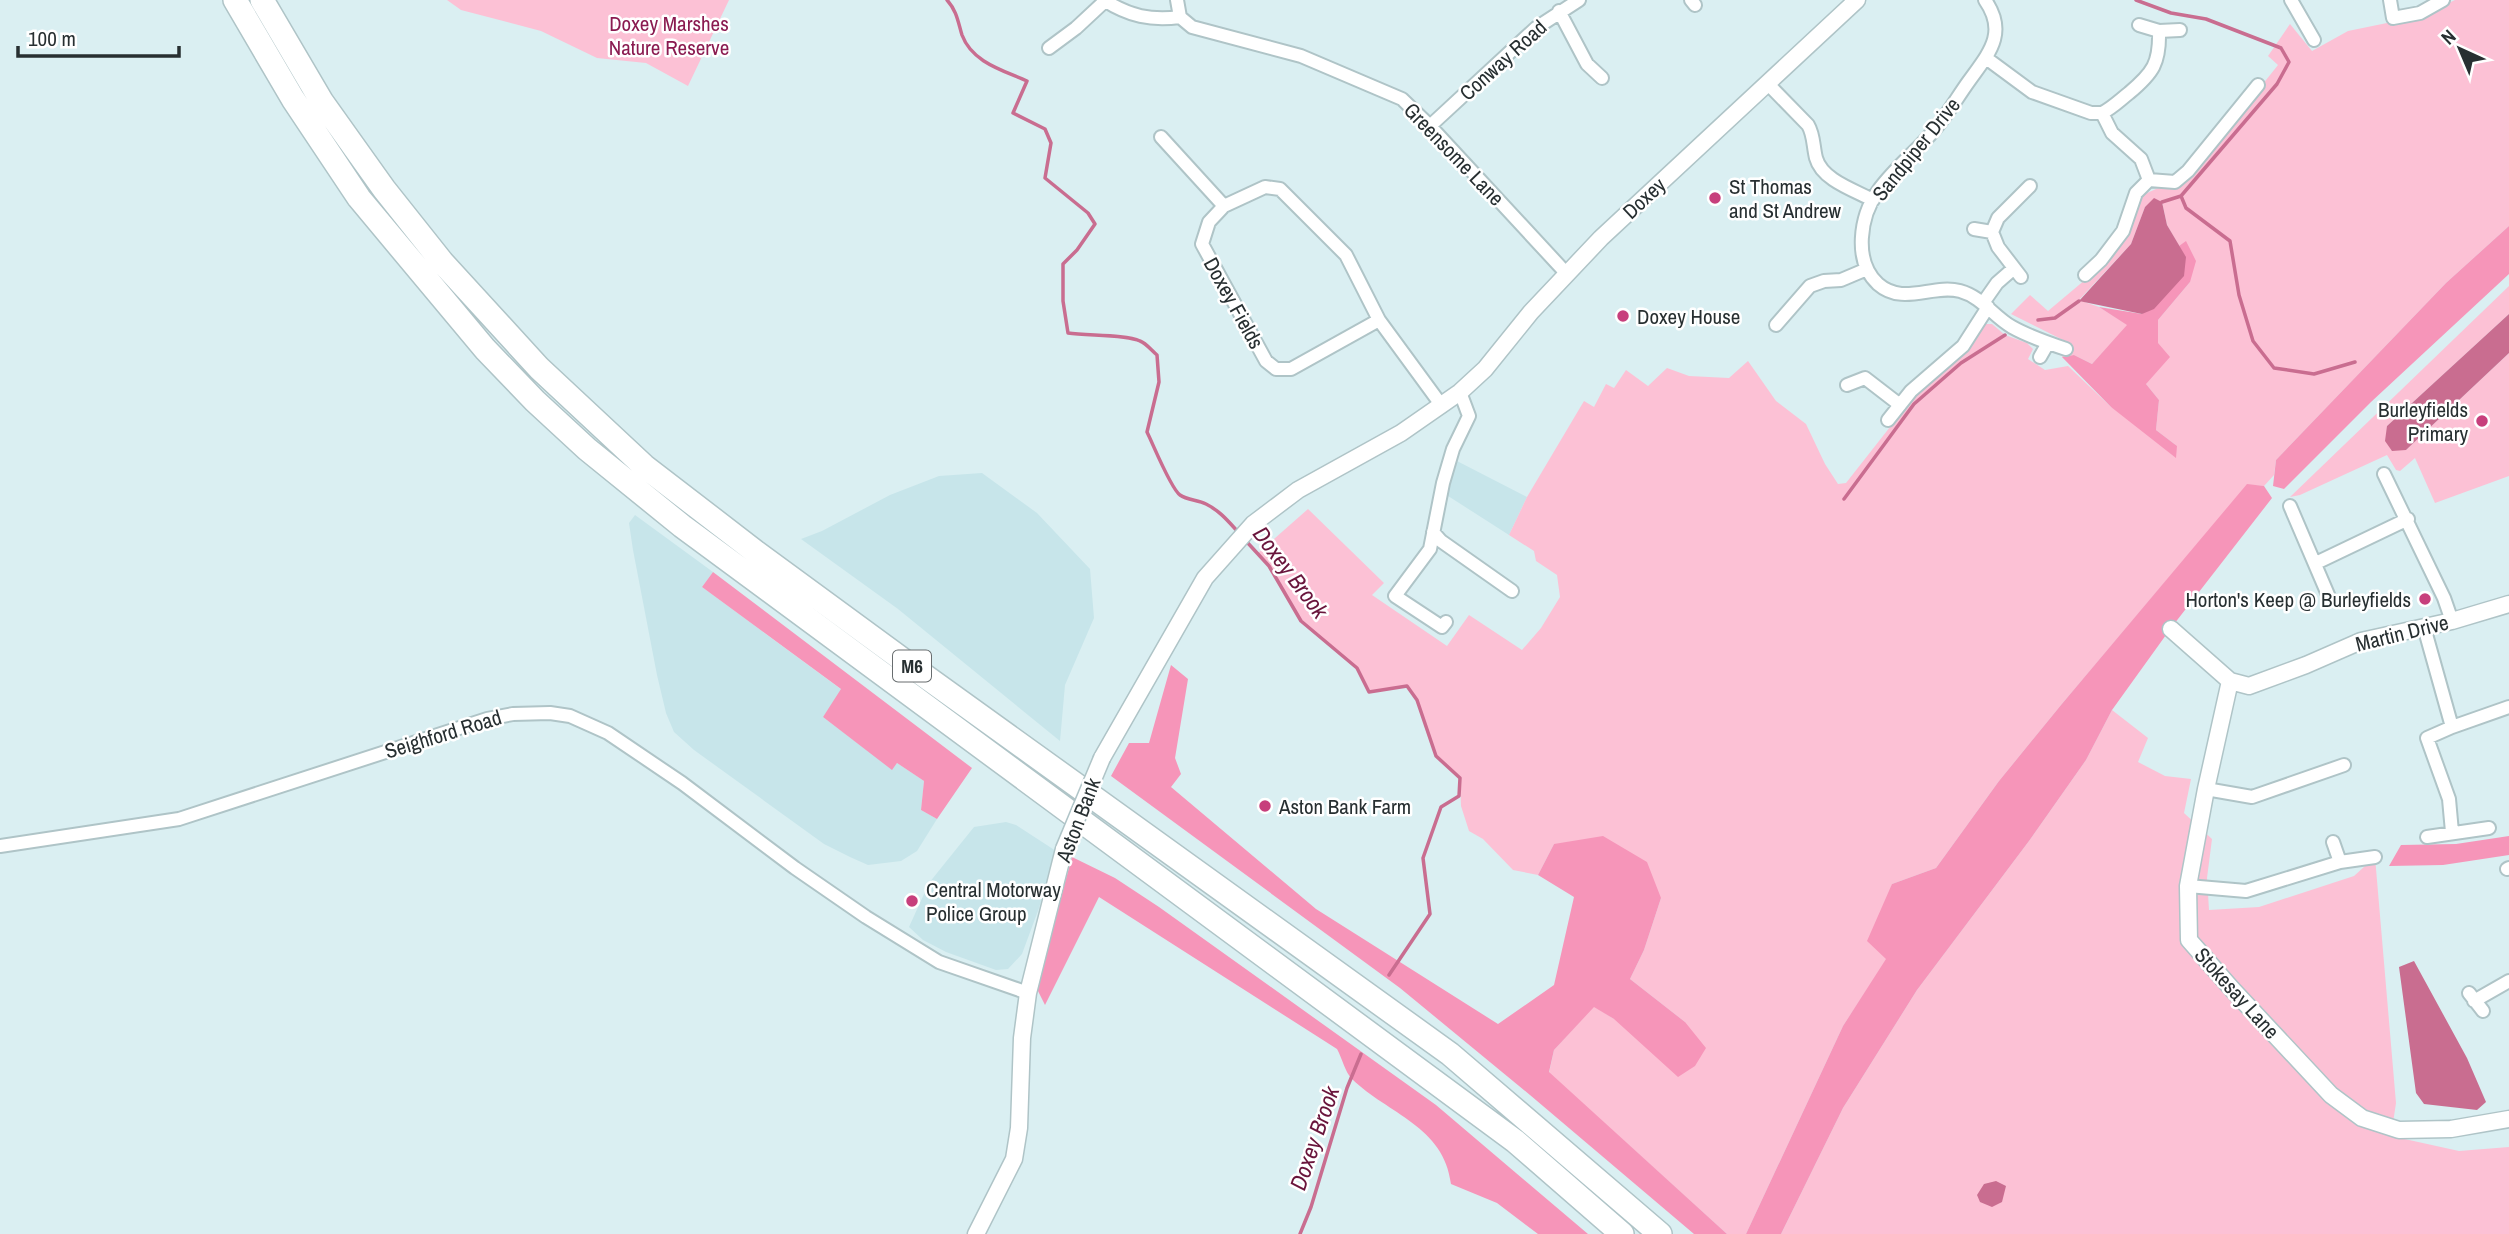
<svg xmlns="http://www.w3.org/2000/svg" width="2509" height="1234" font-family="'Archivo Narrow',sans-serif">
<rect width="100%" height="100%" fill="#daeff2"/>
<!-- built -->
<path fill="#c7e5ea" d="M1455,460l72,37 -18,38 -64,-41z
M982,473l55,40 53,56 4,49 -29,67 -5,56 -162,-132 -97,-70 21,-8 68,-36 49,-19z
M635,515l78,57 -11,15 140,103 -19,27 69,52 5,-6 27,18 -3,29 16,9 -20,32 -16,10 -33,4 -18,-8 -26,-13 -130,-94 -20,-18 -8,-19 -9,-38 -24,-125 -4,-27z
M1006,822l10,3 40,26 -17,57 -17,46 -14,15 -12,1 -50,-18 -23,-12 -14,-13 20,-44 45,-56z"/>
<!-- green -->
<path fill="#fcc1d5" d="M447,0h282l-41,86 -42,-23 -49,-5 -56,-27 -80,-21z
M2455,0h54v226l-63,57 -170,177 -2,15 -10,11 -17,-1 -186,220 -62,76 -63,87 -44,16 -5,75 -44,67 -97,208h-19l-178,-161 5,-23 40,-44 20,13 71,3 -55,-43 14,-29 17,-52 -107,-54 -16,31 -25,-5 -30,-31 -14,-8 -8,-25 -1,-28 -24,-22 -19,-56 -10,-13 -38,5 -12,-24 -56,-47 -32,-55 -11,-13 50,-44 76,74 -12,12 75,51 22,-31 53,35 19,-22 19,-31 -3,-22 -21,-14 -2,-10 -25,-16 18,-38 57,-96 10,6 12,-23 8,4 12,-18 22,16 19,-18 22,8 40,2 19,-17 28,40 30,23 19,40 13,20 8,-1 66,-84 59,-53 15,-22h6l13,11 22,8 6,6 -5,10 17,11 23,-4 43,41 66,39 -21,-16 3,-30 -13,-16 12,-41v-23l32,-38 -4,-40 -7,4 -12,-21 -5,-23 -17,5 -14,37 -52,56 20,7 29,18 -36,39 -18,-9 -12,2 5,-15 -56,-28 19,-19 18,16 44,-37 46,-77 54,-24 86,-108 -10,-9 22,-32 22,27 36,-20 73,-15z
M2509,286v28l-122,112 19,24 103,-97v123l-74,27 -20,-45 -15,13 -4,-1 -9,-15 -87,40 -10,2z
M2112,710l36,28 -10,24 27,14 26,3 -7,34 28,26 -5,39 2,32 50,-3 95,-31 21,-19 21,246 -5,33 68,15 50,-4v87h-728l62,-126 74,-118 112,-149 57,-81z"/>
<!-- forest -->
<path fill="#f695b9" d="M2509,226v48l-138,128 -87,87 -11,-3 3,-26 170,-177z
M2186,241l10,20 -6,21 -32,38v23l12,14 -24,27 13,16 -3,30 21,16 -1,12 -65,-51 -49,-50 12,-2 18,9 35,-39 -28,-18 43,7 43,-57 -6,-11z
M2247,484l17,2 8,12 -101,130 -59,82 -26,50 -57,81 -112,149 -74,118 -62,126h-35l97,-208 43,-67 -19,-18 25,-57 44,-16 63,-87 62,-76z
M713,572l259,196 -35,51 -16,-9 3,-29 -27,-18 -5,7 -69,-53 18,-28 -139,-102z
M1171,665l17,14 -13,79 6,16 -10,13 145,122 182,115 56,-39 20,-88 -36,-22 16,-31 49,-8 44,26 14,36 -17,52 -14,29 55,43 21,26 -11,18 -17,11 -64,-58 -20,-12 -40,43 -5,22 178,162h-33l-164,-139 -130,-107 -289,-212 18,-33h20z
M2509,836v19l-66,10 -54,1 12,-21 55,-1z
M1072,857l43,21 44,29 277,198 152,129h-50l-41,-31 -46,-19c-7,-58 -63,-70 -99,-105 -7,-7 -10,-21 -15,-30l-238,-152 -54,108 -9,-18z"/>
<!-- water -->
<path fill="#c96d90" d="M2154,198l8,4 5,23 19,32 -2,19 -30,33 -12,5 -63,-13 52,-57 14,-37z
M2509,314v39l-103,97 -14,1 -7,-10 2,-15z
M2414,961l53,97 19,44 -9,8 -53,-6 -8,-11 -17,-126z
M1996,1181l10,5 -4,16 -10,5 -12,-5 -3,-7 7,-11z"/>
<g fill="none" stroke-linecap="round" stroke-linejoin="round">
<!-- stream -->
<path stroke="#c96d90" stroke-width="3.5" d="M947,0c10,11 11,22 15,35 10,27 40,35 65,46l-14,32 32,16 6,14 -6,35 43,35 7,11 -18,26 -14,14v37l5,32c19,3 57,1 72,8 6,2 12,10 17,14l2,27 -12,50c6,12 24,57 33,63 7,5 18,5 26,9 14,7 22,17 33,29
M2136,0l35,13 35,6 75,29 8,14 -12,22 -96,112 -19,6
M2181,196l5,12 44,33 9,54 14,46 21,27 40,6 41,-12
M2038,320l17,-2 24,-17
M1844,499l70,-95 47,-41 44,-28
M1246,541l23,25 32,55 56,47 12,24 38,-6 10,14 19,56 24,22 -1,18 -18,11 -18,51 7,56 -41,61
M1300,1234l11,-27 36,-119 14,-34"/>
<!-- minor casing -->
<g stroke="#afc4c7" stroke-width="16">
<path id="minor" d="M1104,0c25,16 47,21 76,17
M1177,0l3,17 12,10 109,29 101,43 28,27 136,147
M1691,0l4,5
M1985,0c23,33 4,53 -16,81 -13,18 -24,38 -40,55 -16,18 -37,35 -51,55 -18,25 -25,70 0,93 25,22 54,0 82,7 22,6 33,25 52,36 16,9 36,16 54,22
M2291,0l23,40
M2390,0l3,18 27,-5 23,-13
M1559,11l28,53 15,14
M2139,25l20,6 21,-1
M1049,48l27,-20 29,-27
M1986,58l46,34 59,21h11l10,20 29,26 8,21
M1768,84l40,41c6,10 5,21 8,33 6,22 38,32 57,42
M2102,113c10,-5 18,-13 27,-20 24,-20 31,-30 30,-62
M1430,126l106,-98 43,-28
M1161,137l63,69 41,-19 15,2 66,66 33,65 63,86
M1224,206l-15,16 -7,22 64,117 10,8h15l88,-49
M1974,229l18,3
M2085,275l16,-15 22,-29 13,-38 13,-13 26,2 13,-11 70,-86
M2021,277l-23,-30 -6,-15 6,-14 32,-32
M1983,303l14,-20 16,-14
M1776,325l34,-39 14,-5 17,-1 26,-11
M2040,357l8,-14
M1847,385l18,-7 35,27
M1888,420l23,-29 52,-45 25,-39
M2384,474l60,124 8,23
M2290,506l39,91
M1433,532l8,9 71,50
M2316,563l92,-44
M1446,622l-4,5 -47,-31 35,-47 13,-66 10,-34 16,-33 -9,-24
M2424,627l28,100
M2206,789l46,8 92,-32
M2452,832l-3,-33 -22,-61 25,-11 57,-20
M2427,837l62,-9
M2333,842l7,20
M0,846l179,-27 308,-100 26,-5 37,-1 20,3 38,17 74,50 113,85 71,49 73,45 89,31
M2507,869l2,-1
M2188,886l58,5 94,-29 35,-5
M2469,993l14,18
M2474,1001l35,-20"/>
</g>
<!-- tertiary casing -->
<g stroke="#afc4c7" stroke-width="19">
<path id="tertiary" d="M2171,629l59,52 19,5 57,-21 55,-24 91,-20 57,-17
M2230,681l-24,108 -18,97 1,54 43,49 99,106 31,23 37,12 52,-1 58,-10
M1102,758l103,-180 48,-54 45,-34 103,-57 59,-41 25,-23 46,-57 70,-74 256,-238
M976,1234l38,-75 5,-31 3,-90 6,-45 36,-144"/>
</g>
<!-- motorway casing -->
<g stroke="#afc4c7" stroke-width="26">
<path id="motorway" d="M235,0l58,99 66,99 126,151 50,52 52,48 95,77 833,615 107,93
M262,0l60,102 62,87 58,73 97,106 105,98 113,87 165,121 528,380 210,180"/>
</g>
<!-- minor -->
<use href="#minor" stroke="#fff" stroke-width="12"/>
<!-- tertiary -->
<use href="#tertiary" stroke="#fff" stroke-width="16"/>
<!-- motorway -->
<use href="#motorway" stroke="#fff" stroke-width="23"/>
<!-- tertiary-bridge casing -->
<g stroke="#afc4c7" stroke-width="19" stroke-linecap="butt">
<path id="tertiary-bridge" d="M1064,849l38,-91"/>
</g>
<!-- tertiary-bridge -->
<use href="#tertiary-bridge" stroke="#fff" stroke-width="16"/>
</g>
<!-- markers -->
<g fill="#c73f7c" stroke="#fff" stroke-width="2.5">
<circle cx="1715" cy="198" r="7"/>
<circle cx="1623" cy="316" r="7"/>
<circle cx="2482" cy="421" r="7"/>
<circle cx="2425" cy="599" r="7"/>
<circle cx="1265" cy="806" r="7"/>
<circle cx="912" cy="901" r="7"/>
</g>
<g text-anchor="middle" dominant-baseline="central" stroke-width="5" stroke-linejoin="round" paint-order="stroke">
<!-- shield labels -->
<rect fill="#fff" stroke="#686d6f" stroke-width="2" x="893" y="650.5" width="38" height="31" rx="5"/>
<g font-size="19" font-weight="bold" fill="#272f31">
<text x="912" y="666">M6</text>
</g>
<!-- park labels -->
<g font-size="21" fill="#8a1a50" stroke="#fff">
<text x="669" y="23">Doxey Marshes<tspan x="669" dy="24">Nature Reserve</tspan></text>
</g>
<!-- street labels -->
<g font-size="21" fill="#272f31" stroke="#fff">
<text transform="translate(1503 60) rotate(-42)">Conway Road</text>
<text transform="translate(1916 149) rotate(-51)">Sandpiper Drive</text>
<text transform="translate(1454 154) rotate(46)">Greensome Lane</text>
<text transform="translate(1644 198) rotate(-43)">Doxey</text>
<text transform="translate(1234 303) rotate(61)">Doxey Fields</text>
<text transform="translate(2402 633) rotate(-14)">Martin Drive</text>
<text transform="translate(443 734) rotate(-17)">Seighford Road</text>
<text transform="translate(1078 820) rotate(-69)">Aston Bank</text>
<text transform="translate(2237 993) rotate(48)">Stokesay Lane</text>
</g>
<!-- poi labels -->
<g font-size="21" fill="#272f31" stroke="#fff" text-anchor="start">
<text x="1729" y="186">St Thomas<tspan x="1729" dy="24">and St Andrew</tspan></text>
<text x="1637" y="316">Doxey House</text>
<text x="2468" y="409" text-anchor="end">Burleyfields<tspan x="2468" dy="24">Primary</tspan></text>
<text x="2411" y="599" text-anchor="end">Horton's Keep @ Burleyfields</text>
<text x="1279" y="806">Aston Bank Farm</text>
<text x="926" y="889">Central Motorway<tspan x="926" dy="24">Police Group</tspan></text>
</g>
<!-- water labels -->
<g font-size="23" font-style="italic" fill="#69153c" stroke="#fff">
<text transform="translate(1291 572) rotate(53)">Doxey Brook</text>
<text transform="translate(1314 1138) rotate(-71)">Doxey Brook</text>
</g>
</g>
<!-- north arrow -->
<g transform="translate(2460 49) rotate(316)" stroke="#ffffff" stroke-width="5" paint-order="stroke">
<path d="M0-5L12 26L0 18L-12 26Z" fill="#272f31"/>
<text y="-10" font-size="19" font-weight="bold" text-anchor="middle" fill="#272f31">N</text>
</g>
<!-- scale -->
<path d="M18 46v10h161v-10" fill="none" stroke="#272f31" stroke-width="3.5"/>
<text x="28" y="46" font-size="21" fill="#272f31" stroke="#ffffff" stroke-width="5" paint-order="stroke">100 m</text>
</svg>
